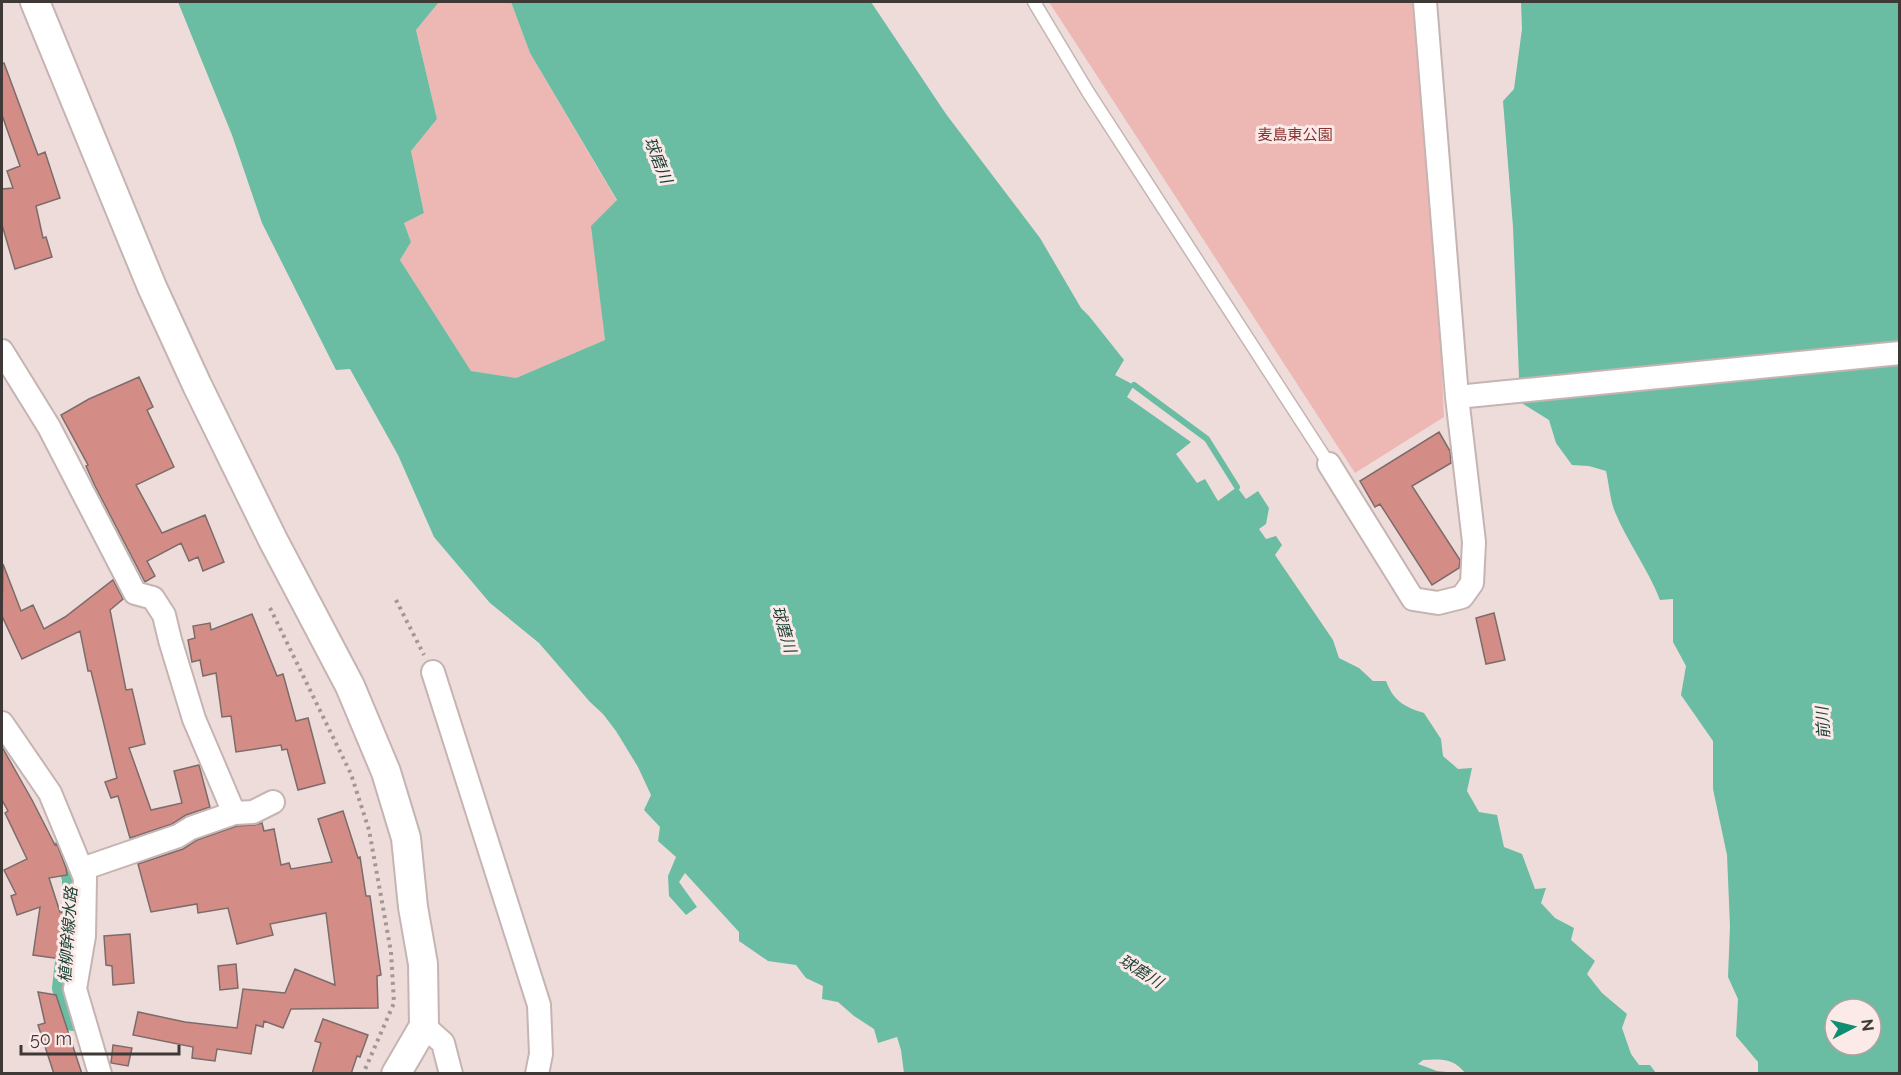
<svg xmlns="http://www.w3.org/2000/svg" width="1901" height="1075" font-family="Raleway,'Noto Sans JP',sans-serif">
<rect width="100%" height="100%" fill="#eedcdb"/>
<!-- green -->
<path fill="#edb8b3" d="M439,2h72l19,51 87,148 -25,26 13,113 -89,38 -45,-7 -71,-111 11,-18 -7,-19 20,-10 -13,-62 26,-32 -21,-89z
M1049,2h367l17,172 11,243 -89,56z"/>
<!-- water -->
<path fill="#6abca3" fill-rule="evenodd" d="M178,2h261l-23,28 21,89 -26,32 13,62 -20,10 7,19 -11,18 71,111 45,7 89,-38 -14,-114 26,-26 -87,-147 -19,-51h360l75,112 94,124 41,70 8,8 35,44 -9,15 19,10 -7,12 64,45 -15,12 21,29 8,-4 13,22 19,-14 9,12 12,-8 11,17 -3,16 -7,5 7,10 10,-3 6,9 -7,10 58,85 6,18 20,10 14,13h13c7,19 18,26 38,32l17,26 2,17 15,13 14,-1 -5,23 12,21 18,3 7,32 18,7 13,35 11,-1 -5,15 14,15 19,10 -3,12 24,21 -8,13 15,19 25,21 -5,14 9,26 8,11h11l6,8h-125v-1l-12,2 -54,-1c-11,-15 -25,-14 -42,-13l-5,4 19,7 19,2h-552l-3,-23 -4,-13 -19,6 -4,-14 -20,-13 -16,-14 -16,-3 1,-13 -17,-8 -10,-13 -28,-4 -29,-20v-9l-54,-59 -6,9 18,25 -11,8 -17,-19 -1,-20 8,-19 -18,-16 2,-14 -16,-17 7,-15 -13,-28 -22,-36 -13,-17 -13,-12 -51,-59 -49,-40 -56,-66 -36,-82 -48,-86 -14,1 -74,-147 -30,-88z
M1521,2h378v1071h-141v-11l-22,-26 2,-37 -10,-22 2,-51 -3,-71 -14,-66v-48l-32,-46 5,-29 -13,-24v-43l-13,1c-12,-31 -32,-57 -45,-88 -5,-12 -6,-28 -9,-41l-17,-5 -17,-1 -16,-22 -7,-23 -29,-18 -7,-175 -10,-126 11,-12 8,-60zM1835,1009h36v36h-36z"/>
<g fill="none" stroke-linecap="round" stroke-linejoin="round">
<!-- stream -->
<path stroke="#6abca3" stroke-width="6" d="M1134,385l73,54 30,48"/>
<!-- canal -->
<path stroke="#6abca3" stroke-width="22" d="M63,850l10,28v23l-10,87 10,32"/>
</g>
<!-- building -->
<path fill="#d48c86" stroke="#7b6c6a" stroke-width="1.5" d="M4,63l34,92 7,-3 15,46 -24,8 7,32 3,-1 6,20 -37,12 -13,-44v-36l11,-1 -6,-17 13,-5 -18,-51v-51z
M139,377l14,30 -6,3 27,57 -38,18 26,48 43,-18 19,47 -21,9 -5,-14 -9,4 -8,-18 -34,18 8,15 -10,6 -50,-96 -9,-20 2,-1 -27,-50 28,-16z
M1439,432l11,19 1,12 -39,23 48,74 -1,8 -27,17 -52,-81 -5,3 -15,-26z
M3,564l18,47 12,-6 11,24 21,-12 48,-37 10,19 -13,11 16,80 6,-1 13,55 -16,4 22,62 31,-7 -8,-32 25,-6 11,42 -24,8 -14,9 -42,14 -12,-42 -7,2 -6,-16 12,-4 -26,-107h-3l-8,-40 -58,28 -20,-43z
M1494,613l11,47 -19,4 -10,-46z
M252,614l25,62 6,-2 13,47 12,-3 17,65 -27,7 -11,-41 -5,1 -1,-5 -45,7 -5,-36 -9,1 -6,-44 -13,3 -3,-16 -8,2 -4,-22 7,-2 -2,-12 17,-3 1,7z
M2,747l30,53 23,45 2,-1 9,24 1,7 -18,3 11,34 7,1 -6,46 -28,-4 7,-48 -23,8 -6,-19 5,-2 -12,-24 23,-11 -22,-46 3,-2 -6,-11z
M343,811l15,47 2,-1 6,39h4l11,79 -4,1 1,32 -87,1 -8,19 -19,-7 -1,6 -7,-2 -5,29 -34,-5 -2,12 -23,-3 1,-11 -60,-12 5,-23 47,10 52,6 6,-39 42,4 10,-24 40,16 -9,-72 -56,11 3,11 -36,9 -9,-36 -30,5 -1,-9 -46,8 -13,-48 45,-15 14,-9 40,-14 17,-1 8,-2 2,8 10,-2 7,36 8,-2 2,6 41,-7 -14,-43z
M130,934l4,49 -21,2 -1,-19 -6,-1 -2,-29z
M236,964l2,24 -18,2 -2,-24z
M38,992l18,3 26,79h-28l-16,-49 7,-2z
M323,1019l45,16 -8,22 -3,-1 -6,18h-39l9,-31 -6,-2z
M113,1045l19,3 -4,18 -17,-3z"/>
<g fill="none" stroke-linecap="round" stroke-linejoin="round">
<!-- service casing -->
<g stroke="#c5b4b2" stroke-width="15">
<path id="service" d="M1034,2l54,90 241,372"/>
</g>
<!-- minor casing -->
<g stroke="#c5b4b2" stroke-width="26">
<path id="minor" d="M2,351l47,76 86,166 18,5 11,17 6,25 24,79 40,94
M1457,397l443,-44
M1329,464l84,135 25,4 24,-6 10,-14 2,-41 -17,-145 -32,-395
M433,672l106,333 2,49 -4,20
M2,723l48,70 35,85 -1,58 -9,53 25,85
M82,869l96,-33 13,-8 43,-15 19,-1 20,-10
M424,1026l19,17 8,31"/>
</g>
<!-- tertiary casing -->
<g stroke="#c5b4b2" stroke-width="32">
<path id="tertiary" d="M35,2l117,285 45,98 76,155 77,146 36,86 20,66 7,69 10,57 1,62 -28,48"/>
</g>
<!-- path -->
<path stroke="#a39695" stroke-width="4" stroke-dasharray="3 4.5" stroke-linecap="butt" d="M396,600l28,55
M270,608l81,166 18,56 22,122 3,51 -31,71"/>
<!-- service -->
<use href="#service" stroke="#fff" stroke-width="12"/>
<!-- minor -->
<use href="#minor" stroke="#fff" stroke-width="22"/>
<!-- tertiary -->
<use href="#tertiary" stroke="#fff" stroke-width="28"/>
</g>
<g text-anchor="middle" dominant-baseline="central" stroke-width="6" stroke-linejoin="round" paint-order="stroke">
<!-- park labels -->
<g font-size="15" fill="#883230" stroke="#fbeae8">
<text x="1295" y="135">麦島東公園</text>
</g>
<!-- water labels -->
<g font-size="16" font-style="italic" fill="#193f34" stroke="#fbeae8">
<text transform="translate(658 160) rotate(68)">球磨川</text>
<text transform="translate(784 629) rotate(74)">球磨川</text>
<text transform="translate(1823 723) rotate(-94)">前川</text>
<text transform="translate(68 935) rotate(-86)">植柳幹線水路</text>
<text transform="translate(1141 971) rotate(32)">球磨川</text>
</g>
</g>
<!-- border -->
<rect width="1901" height="1075" fill="none" stroke="#3e3837" stroke-width="6"/>
<!-- north arrow -->
<g transform="translate(1853 1027) rotate(83)"><circle r="28" fill="#fbeae8" stroke="#afa3a1" stroke-width="1.5"/>
<path d="M0-4.5L10 22L0 15L-10 22Z" fill="#118d72"/>
<text y="-9" font-size="16" font-weight="bold" text-anchor="middle" fill="#3e3837">N</text>
</g>
<!-- scale -->
<path d="M21 1045v9h158v-9" fill="none" stroke="#3e3837" stroke-width="3"/>
<text x="30" y="1045" font-size="18" fill="#3e3837" stroke="#fbeae8" stroke-width="4.5" paint-order="stroke">50 m</text>
</svg>
